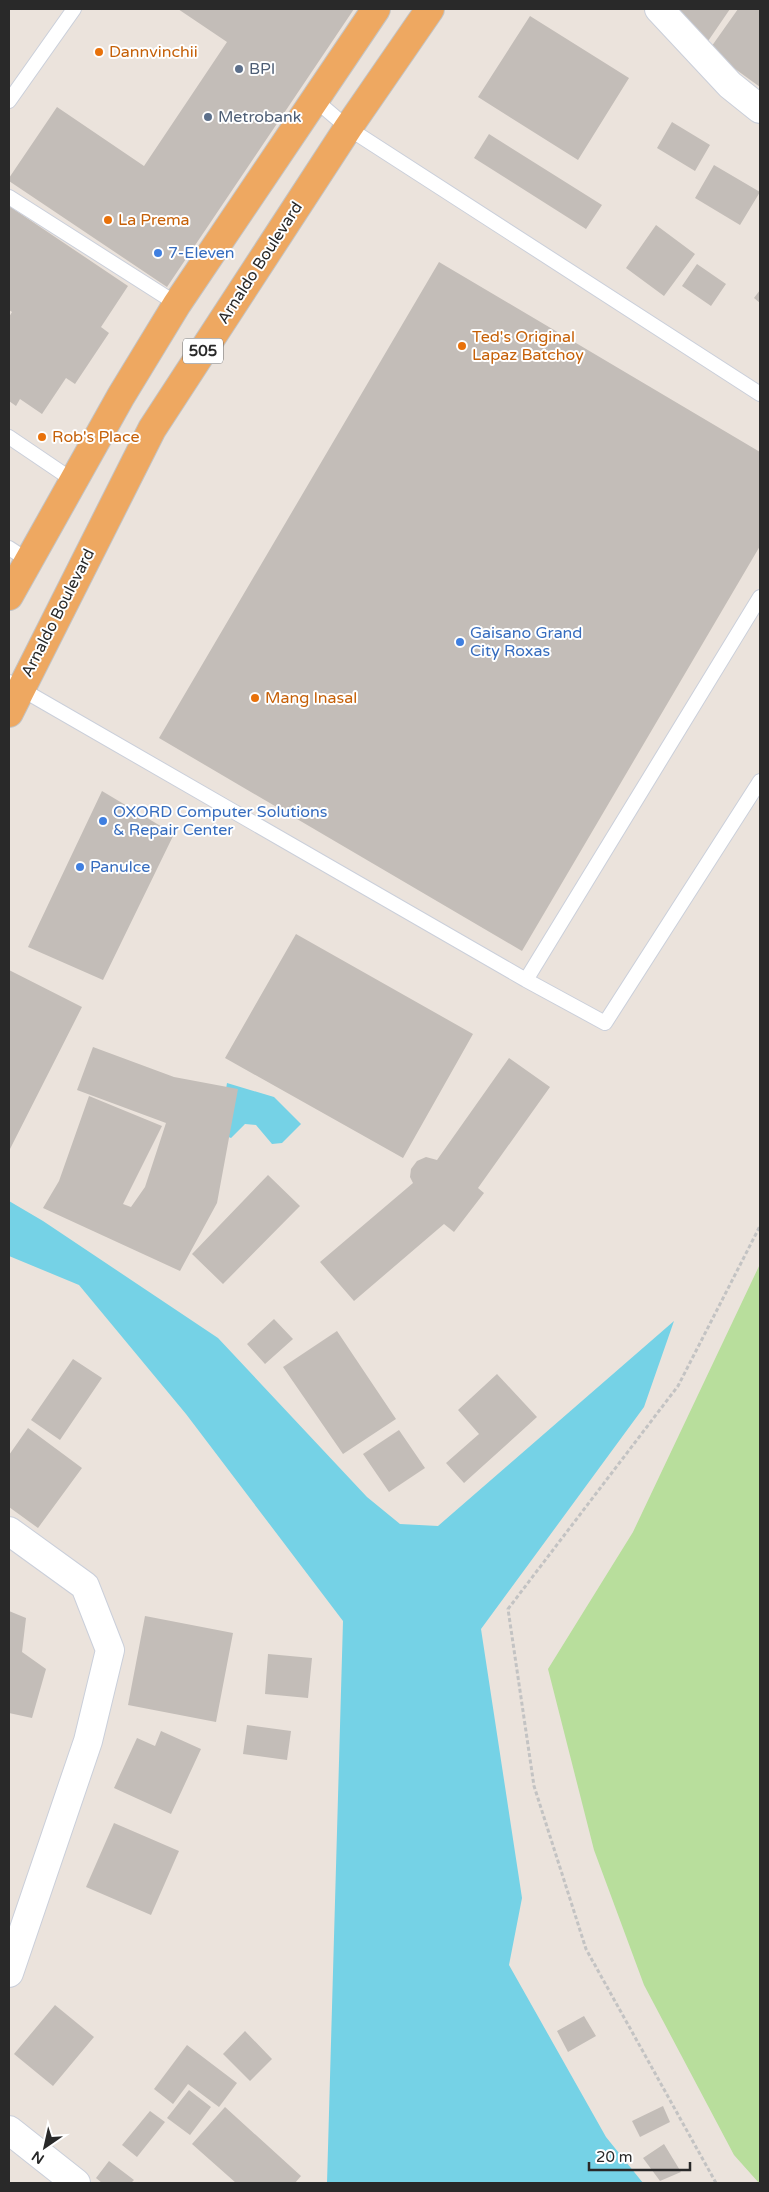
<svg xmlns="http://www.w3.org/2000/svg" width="769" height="2192" font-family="'Varela Round',sans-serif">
<rect width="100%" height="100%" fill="#ebe3dc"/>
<!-- green -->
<path fill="#b8de9c" d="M760,1264v919h-1l-25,-28 -90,-170 -50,-135 -46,-181 85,-137z"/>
<!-- water -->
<path fill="#75d2e6" d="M227,1083l47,14 27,27 -19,19 -10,1 -16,-19 -11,-1 -14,14 -12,-5z
M9,1201l34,20 175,117 149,159 33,27 38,2 236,-205 -30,86 -163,222 41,269 -13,67 97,172 37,46h-316l16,-562 -157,-207 -107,-129 -70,-29z"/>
<!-- building -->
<path fill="#c3bdb8" d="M178,9h176l-187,278 -158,-106v-3l48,-71 87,59 83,-124z
M668,9h62l-26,38z
M738,9h22v78l-51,-37z
M530,16l99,62 -51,82 -100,-63z
M672,122l38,23 -15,26 -38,-23z
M489,134l113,71 -16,24 -112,-71z
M714,165l46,27 -20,33 -45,-27z
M9,206l119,80 -27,41 8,6 -34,51 -9,-6 -24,36 -22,-15 -4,7 -7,-5v-84l3,-5 -3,-2z
M656,225l39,29 -31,42 -38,-28z
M439,262l321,190v94l-238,405 -363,-213z
M697,264l29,20 -15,22 -29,-20z
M760,290v13l-6,-5z
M102,791l72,43 -71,146 -75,-33z
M296,934l177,100 -70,124 -178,-100z
M9,970l73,37 -72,142 -1,-1z
M93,1047l81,30 64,12 -21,114 -37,68 -137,-63 16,-27 30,-85 73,30 -39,78 8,3 14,-20 21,-64 -89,-33z
M509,1058l41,29 -72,101 6,5 -30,39 -10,-8 -90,77 -34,-39 93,-79 -3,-6 1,-8 6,-8 9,-4 11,3z
M268,1175l32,31 -77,78 -31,-30z
M274,1319l19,20 -28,25 -18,-20z
M337,1331l59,88 -53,35 -60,-87z
M73,1359l29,19 -42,62 -29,-20z
M497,1374l40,43 -73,66 -18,-20 33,-29 -21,-24z
M28,1428l54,40 -44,60 -29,-21v-52z
M399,1430l26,38 -36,24 -26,-38z
M9,1611l17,7 -4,34 24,17 -14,49 -23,-5z
M145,1616l88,17 -17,89 -88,-17z
M268,1654l44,4 -4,40 -43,-4z
M247,1725l44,6 -4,29 -44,-6z
M161,1731l40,18 -30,65 -57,-26 23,-50 18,8z
M114,1823l65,28 -28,64 -65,-28z
M55,2005l39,32 -41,49 -39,-32z
M584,2016l12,20 -28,16 -11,-21z
M245,2031l27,28 -22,22 -27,-27z
M187,2045l50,38 -18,24 -31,-23 -15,20 -19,-15z
M189,2090l22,17 -21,28 -23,-17z
M663,2106l7,16 -30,15 -8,-16z
M225,2107l76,69 -6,7h-59l-44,-39z
M150,2111l15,11 -28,35 -15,-12z
M664,2144l17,28 -21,9 -17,-23z
M109,2161l25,19 -3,3h-29l-6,-5z"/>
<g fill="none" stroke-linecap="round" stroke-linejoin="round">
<!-- service casing -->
<g stroke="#cacfda" stroke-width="16">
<path id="service" d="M314,99l34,29 412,266
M9,101l65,-92
M9,197l168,107
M9,437l65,44
M9,548l20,13
M9,682l517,298 79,43 155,-242
M526,980l234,-383"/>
</g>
<!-- minor casing -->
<g stroke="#cacfda" stroke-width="30">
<path id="minor" d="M9,1531l76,55 25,64 -22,91 -79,232
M9,2130l67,53"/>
</g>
<!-- tertiary casing -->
<g stroke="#cacfda" stroke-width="30">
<path id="tertiary" d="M659,9l71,76 30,24"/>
</g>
<!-- trunk casing -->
<g stroke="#c3c3c3" stroke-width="30">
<path id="trunk" d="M9,596l112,-200 56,-92 199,-295
M9,713l143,-284 196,-301 82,-119"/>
</g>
<!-- path -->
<path stroke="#c3c3c3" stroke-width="3" stroke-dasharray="4 2.5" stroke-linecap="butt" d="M716,2183l-130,-234 -52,-163 -26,-177 170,-223 82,-160"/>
<!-- service -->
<use href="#service" stroke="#fff" stroke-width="14"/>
<!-- minor -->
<use href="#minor" stroke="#fff" stroke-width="28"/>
<!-- tertiary -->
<use href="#tertiary" stroke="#fff" stroke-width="28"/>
<!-- trunk -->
<use href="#trunk" stroke="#eea861" stroke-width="28"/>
</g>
<!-- markers -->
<g fill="#e8710a" stroke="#fff" stroke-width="2">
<circle cx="99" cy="52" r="5"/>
<circle cx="108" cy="220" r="5"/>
<circle cx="462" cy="346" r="5"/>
<circle cx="42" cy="437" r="5"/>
<circle cx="255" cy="698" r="5"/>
</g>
<g fill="#5c6f8a" stroke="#fff" stroke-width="2">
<circle cx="239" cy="69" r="5"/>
<circle cx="208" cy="117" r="5"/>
</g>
<g fill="#3f7fe0" stroke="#fff" stroke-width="2">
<circle cx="158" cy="253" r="5"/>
<circle cx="460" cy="642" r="5"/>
<circle cx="103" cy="821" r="5"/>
<circle cx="80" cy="867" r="5"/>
</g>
<g text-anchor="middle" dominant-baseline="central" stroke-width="4" stroke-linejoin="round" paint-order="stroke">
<!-- shield labels -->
<rect fill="#fff" stroke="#696969" stroke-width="1" x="183" y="338.5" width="40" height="25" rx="4"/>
<g font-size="15" font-weight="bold" fill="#292929">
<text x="203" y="351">505</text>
</g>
<!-- food labels -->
<g font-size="16" fill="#c56008" stroke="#fff" text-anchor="start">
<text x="109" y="52">Dannvinchii</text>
<text x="118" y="220">La Prema</text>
<text x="472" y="337">Ted's Original<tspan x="472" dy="18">Lapaz Batchoy</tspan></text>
<text x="52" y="437">Rob's Place</text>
<text x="265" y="698">Mang Inasal</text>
</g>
<!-- service labels -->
<g font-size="16" fill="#4e5e75" stroke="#fff" text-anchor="start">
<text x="249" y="69">BPI</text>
<text x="218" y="117">Metrobank</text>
</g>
<!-- shop labels -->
<g font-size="16" fill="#366cbe" stroke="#fff" text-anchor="start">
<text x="168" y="253">7-Eleven</text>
<text x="470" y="633">Gaisano Grand<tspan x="470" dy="18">City Roxas</tspan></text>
<text x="113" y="812">OXORD Computer Solutions<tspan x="113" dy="18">&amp; Repair Center</tspan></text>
<text x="90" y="867">Panulce</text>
</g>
<!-- street labels -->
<g font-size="16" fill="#292929" stroke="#fff">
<text transform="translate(260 263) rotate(-57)">Arnaldo Boulevard</text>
<text transform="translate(58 613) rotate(-63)">Arnaldo Boulevard</text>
</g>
</g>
<!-- border -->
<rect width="769" height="2192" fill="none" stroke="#292929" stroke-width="20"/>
<!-- north arrow -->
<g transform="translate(45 2147) rotate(214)" stroke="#ffffff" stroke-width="4" paint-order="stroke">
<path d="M0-4L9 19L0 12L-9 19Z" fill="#292929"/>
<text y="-8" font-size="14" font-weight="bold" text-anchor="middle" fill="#292929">N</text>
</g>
<!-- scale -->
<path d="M589 2162v8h101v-8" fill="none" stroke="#292929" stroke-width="2.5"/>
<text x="596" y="2162" font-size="15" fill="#292929" stroke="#ffffff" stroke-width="4" paint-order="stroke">20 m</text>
</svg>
